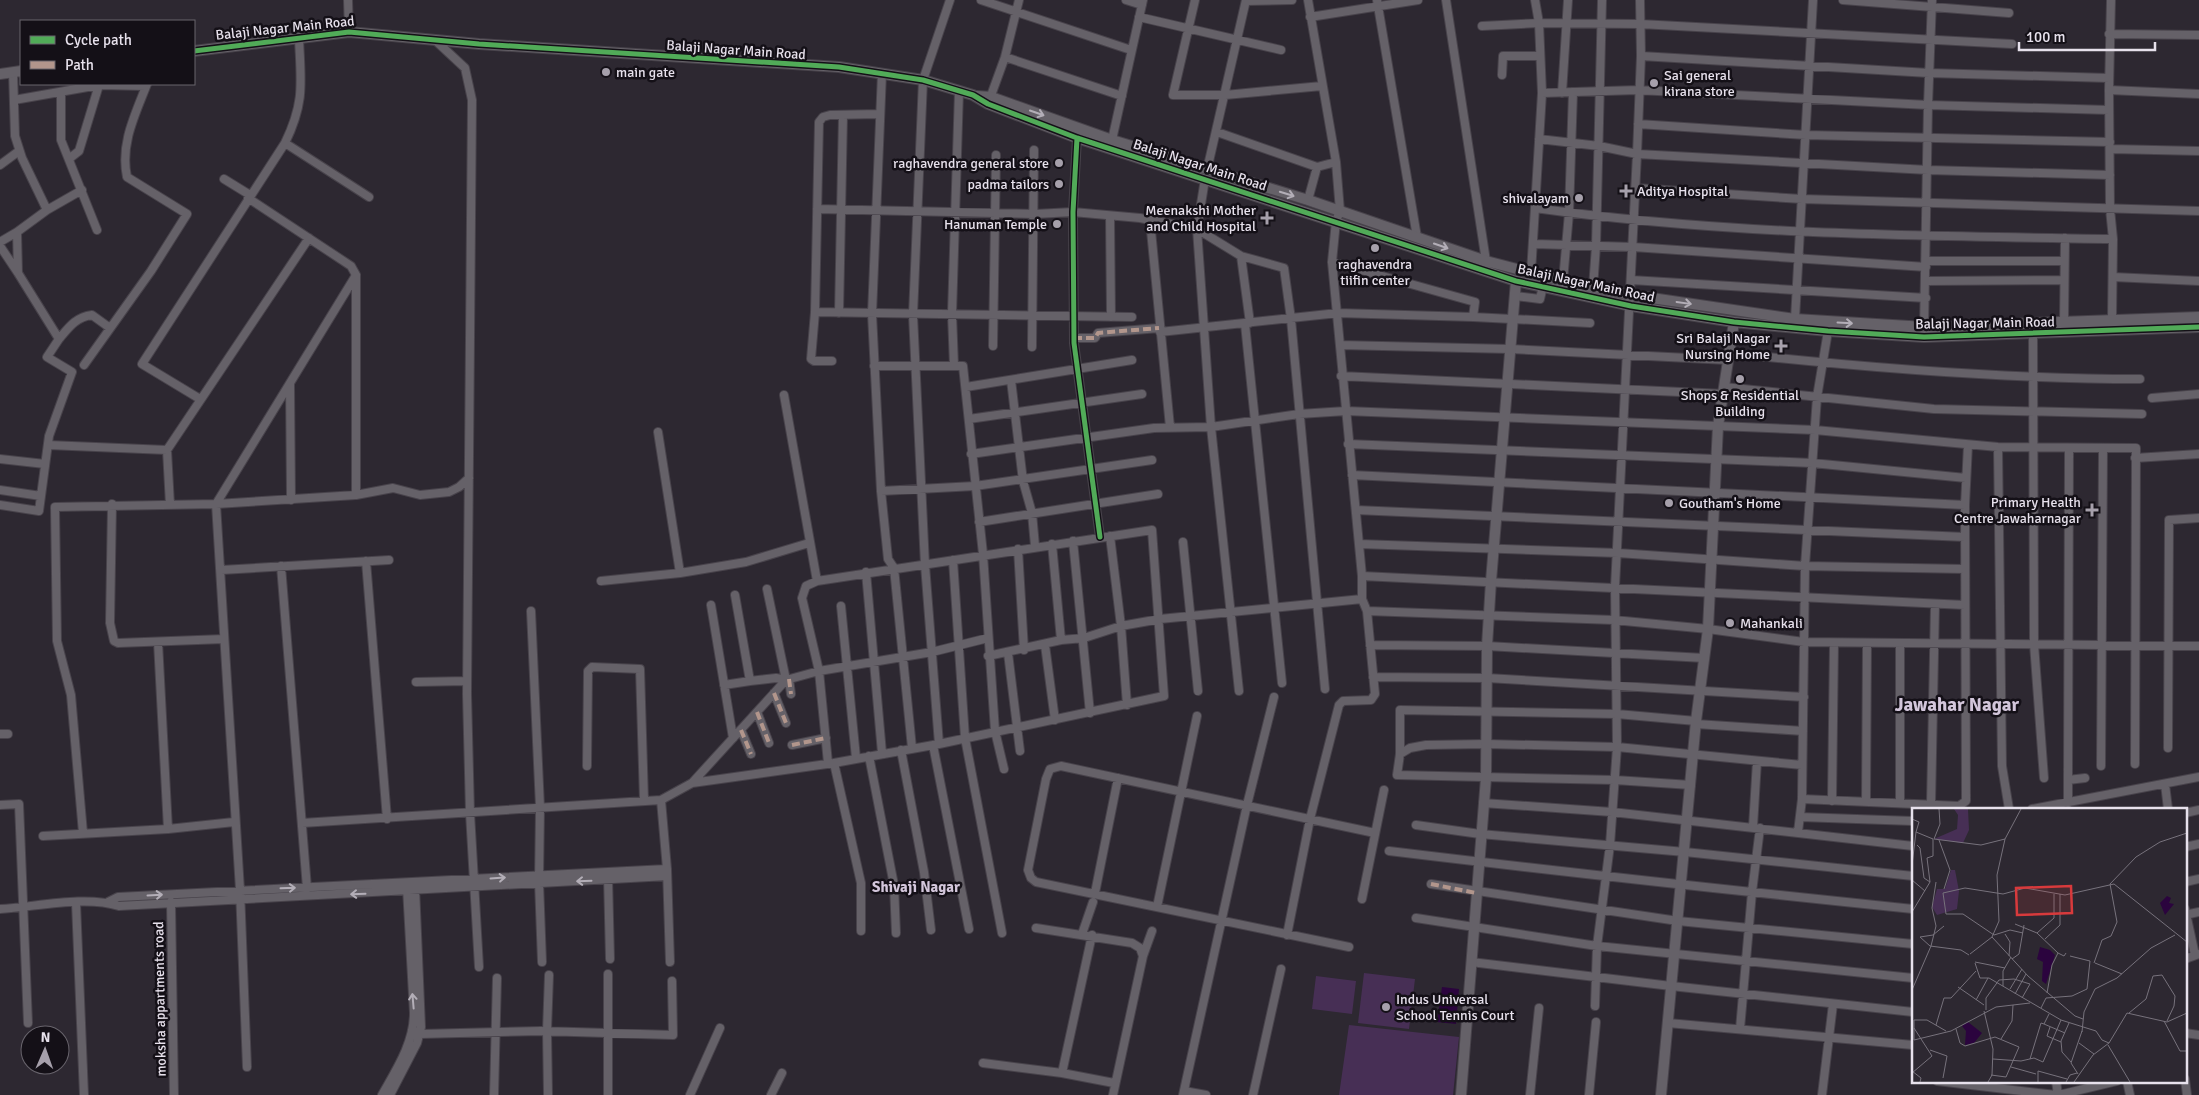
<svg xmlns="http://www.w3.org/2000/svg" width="2199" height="1095" font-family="Signika,sans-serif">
<rect width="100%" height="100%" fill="#2d2831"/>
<!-- green -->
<path fill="#472f55" d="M1364,973l51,6 -6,50 -51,-6z
M1316,976l40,5 -4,33 -40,-5z
M1349,1025l110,12 -6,58h-114z"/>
<!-- water -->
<path fill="#2b043e" d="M1442,987l17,2 -3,35 -19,-2z"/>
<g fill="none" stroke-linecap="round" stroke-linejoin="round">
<!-- minor casing -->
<g stroke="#48434b" stroke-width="10">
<path id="minor" d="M348,0l1,32
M981,0l150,50
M1126,0l16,5
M1195,0l-22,95h52l97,-9
M1377,0l40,237
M1446,0l40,261
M1843,0l166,13
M2111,0l-2,90 1,119 3,30 -1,81
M1246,1l46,-1
M1139,17l142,33
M1310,17l108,-17
M1482,26l57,-3 101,1 372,20
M2109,34l90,1
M436,41l29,27 7,32 -5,594 3,119 9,154
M1641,56l288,17 180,5
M1005,57l117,39
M13,72l2,64 7,22 25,52 -30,22 1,41 41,66c10,-12 17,-22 33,-24l18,13
M882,73l-10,241 9,177 7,68 6,9 18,180
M1502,75l1,-19h37
M2109,90l90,4
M959,91l-7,223 2,52h9l20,188 12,177 9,38
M61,93v47l36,90
M1542,93l96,-3 290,15 181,5
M1562,93l6,-93
M14,100l85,-15 47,1
M989,101l16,-44 14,-57
M1638,124l168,11 304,7
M1217,132l100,35 19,-5
M1077,138l-4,74 1,131 26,194
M1539,139l60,7 38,8 291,16 182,5
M1112,140l31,-140
M285,143l84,54
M2111,149l88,2
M70,158l9,-7 20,-66
M0,165l19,-14
M1207,170l39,-170
M224,179l26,16
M1205,179l-8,50 44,27 9,67
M1635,188l167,11 397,12
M248,198l103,68 5,9v220
M1308,200l9,-33
M1535,208c192,27 385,28 578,31
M817,209l218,5 38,-2 67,6 57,11 14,198 28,264
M47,210l35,-20
M1110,216l1,101
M1150,220l20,207
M0,242l17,-10
M1534,244l99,3 293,20
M0,246l18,27
M1241,256l43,12 7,51 34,370
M1926,261h138
M1531,273l11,-180 -3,-70 -4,-23
M2113,277l86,4
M1631,280l295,18
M1563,281l6,-68 4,-121
M1926,281l138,-1
M1593,288l3,-42 6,-246
M1515,296l25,3 3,-13
M815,312l317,5
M839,313l4,-198
M1473,317l117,6
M1795,319l18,-319
M2064,322l1,-84
M1245,324l37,359
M1924,330l4,-225 4,-105
M1160,332l178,-19 135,4 2,-15 -143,-40
M2033,334l1,310 10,134
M1074,338h21l3,-5 61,-5
M1340,345l170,4 218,11 2,-7c137,15 273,26 410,26
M993,346l3,-191
M1032,347l2,-197
M832,361h-18l-3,-2 4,-47 4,-190 4,-5 7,-2 49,-1
M84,365l67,-94 36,-57 -60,-37c-7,-33 8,-62 20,-93
M874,366h80
M1341,376l382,18
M1011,380l12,101 9,32 3,33
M290,384l1,116
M966,387l166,-27
M1724,387l210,22 208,5
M784,395l33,186
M2152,398l47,-4
M200,399l-58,-35 143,-221c20,-41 16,-60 14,-104
M969,419l173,-25
M658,432l22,141
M1348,444l464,19 154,15
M48,445l119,5
M1998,447l4,319 7,43
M971,454l183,-26 57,-1 88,-13 47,-3 469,19 183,17 138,1 -1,316
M2135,458l64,-4
M0,459l45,5
M1352,475l613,30
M0,490l41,6
M881,491l94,-5 177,-26
M112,504l-2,119 4,18 4,2 106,-4
M0,505l39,6 10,-75 23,-64 -25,-15 12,-18
M170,505l-3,-55 142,-212
M1356,510l609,27
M979,522l179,-28
M1110,536l11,90 6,79
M1073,541l17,172
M1183,542l15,149
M1052,544l9,96
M1359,544l259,9 187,13 160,3
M1018,549l6,101
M953,560l12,178 37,195
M366,561l21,258
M281,566l26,322
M221,570l168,-10
M866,572l16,181
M1362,576l603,29
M601,581l79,-8 66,-11 63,-19
M711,605l22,133
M841,606l15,152
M531,611l9,196 -1,75 3,80
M1367,611l247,9 94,9 96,13 395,4
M158,642l10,187
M1045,645l10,75
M1370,645l117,1 217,12
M1008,653l12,98
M988,656l73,-16 23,-2 37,-12 39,-7 202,-20
M1373,677l114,1 317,19
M789,679l2,15
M750,681l26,-3 10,2 -19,-91
M416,682l51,-1
M724,685l26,-4 -15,-86
M774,693l12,30
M757,712l12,31
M1696,724l107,7
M741,730l10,24
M0,734h8
M939,744l-14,-179 -12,-250 10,-235 27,-80
M792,745l34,-7
M933,745l36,184
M2168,748l1,-228 30,-2
M901,750l23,122 7,58
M1400,754l10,-6 16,-3 60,-1 131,3 185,18
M869,756l25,129 2,48
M834,763l27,120v48
M587,766l1,-95 4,-4 48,2 4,131
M2101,766l2,-318
M2068,780l1,-332
M692,783l142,-20 105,-19 225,-48 -12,-166 -335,51 -11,5 -4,12 17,73 9,92
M2165,784l3,25
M1691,785l-76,-5 -218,-5 3,-21v-44l217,4 79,7
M1802,799l157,7 7,-5 -1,-296 3,-60
M661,800l6,69 3,93
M1832,801l2,-158
M1866,802l1,-159
M1483,803l129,9 301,34
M1900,803v-160
M2068,803v-23l17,-2
M1931,804l4,-200
M0,805l19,-1 9,219
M2032,809l167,-32
M2185,813l14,-3
M1800,817l113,4
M302,823l359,-23 31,-17 94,-103 33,-9 113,-19 56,-14
M1416,825l64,9 205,18 228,24
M1753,827l4,-66
M1798,832l4,-33 3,-233 12,-169 11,-66
M83,833l-12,-138 -14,-54 -2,-134 161,-3 140,-9 37,-7 27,7 29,-3 10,-5 10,-9
M43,836l125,-7 66,-7
M2185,847l14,-3
M1389,851c174,21 349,40 524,58
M608,877l2,82
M2185,882l14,-3
M1431,884l247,37 235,23
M1095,893l23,-115
M1362,899l22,-109
M108,902l10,-5 549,-28
M171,902l3,193
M76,903l8,192
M1157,907l40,-191
M0,909c36,-2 85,-14 119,-3l548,-30
M2185,909l10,46
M2185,915l14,-3
M1416,918l181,28 316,32
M1036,928l96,15 8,5 3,8 -30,139
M1082,934l11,-32
M1287,935l23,-116 29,-114 4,-4 28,-1 4,-6 -8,-83 -5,-12v-23l-30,-314 4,-41 4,-10 -4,-49 -28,-162
M1349,947l-313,-65 -5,-4 -3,-8 18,-91 4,-10 11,-3 314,67
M1143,956l9,-25
M2185,959l14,-5
M1471,962l200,24 242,26
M1595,1006l2,-60 13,-101 7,-98 -2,-160 22,-433 4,-98 -1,-56
M1668,1023l245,22
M1740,1029l12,-137 8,-64
M412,1030l8,4 121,-3 132,4 -1,-54
M2185,1033l14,2
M983,1063l79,10 52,10
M247,1067l-7,-177 -24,-386 140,-229
M1062,1073l30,-138
M2185,1079l2,16
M1937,1081l119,14
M2056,1081l2,14
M2127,1081l3,14
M1184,1091l22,4
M382,1095c14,-25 32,-52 32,-82l-7,-125
M390,1095l27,-52 4,-16 -6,-140
M494,1095l3,-117
M548,1095l-1,-64 2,-56
M608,1095v-121
M690,1095l30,-67
M771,1095l11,-22
M1183,1095l64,-290 27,-108
M1253,1095l28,-126
M1530,1095l9,-87
M1589,1095l7,-73
M1822,1095l11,-91
M2059,1095l58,-14"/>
</g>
<!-- tertiary casing -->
<g stroke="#48434b" stroke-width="12">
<path id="tertiary" d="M194,51l155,-19 130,12 360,23 84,13 50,15 15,9 89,34 439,143 115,25 103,16 94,9 96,6 275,-10
M0,74l21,-3
M977,96l14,1 121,43 196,60 178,61 77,20 68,14 164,24 130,8 274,-10
M1461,1095l25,-317 1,-132 4,-65 25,-300
M1661,1095l35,-374 12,-92 10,-203 16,-104"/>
</g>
<!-- minor -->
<use href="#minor" stroke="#656168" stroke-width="8"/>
<!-- tertiary -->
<use href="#tertiary" stroke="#656168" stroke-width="10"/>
<!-- quiet -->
<path stroke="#b2968c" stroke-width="4" stroke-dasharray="8 4" stroke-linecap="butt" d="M1074,338h21l3,-5 61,-5
M789,679l2,15
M774,693l12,30
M757,712l12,31
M741,730l10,24
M792,745l34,-7
M1431,884l45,9"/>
<!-- cycleway casing -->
<g stroke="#141017" stroke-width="8">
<path id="cycleway" d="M194,51l155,-19 130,12 360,23 84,13 50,15 15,9 89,34 439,143 115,25 103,16 94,9 96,6 275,-10
M1077,138l-4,74 1,131 26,194"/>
</g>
<!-- cycleway -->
<use href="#cycleway" stroke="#51ab58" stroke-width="5"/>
</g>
<!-- one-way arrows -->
<defs><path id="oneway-shaft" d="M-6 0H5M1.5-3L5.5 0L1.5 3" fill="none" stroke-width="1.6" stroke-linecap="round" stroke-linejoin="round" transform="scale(1.25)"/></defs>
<g stroke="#b3aeb7">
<use href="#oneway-shaft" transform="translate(1037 113) rotate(19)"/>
<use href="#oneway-shaft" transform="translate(1287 194) rotate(17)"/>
<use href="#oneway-shaft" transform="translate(1441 246) rotate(19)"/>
<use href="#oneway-shaft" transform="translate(1684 303) rotate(8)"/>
<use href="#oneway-shaft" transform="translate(1845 323) rotate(3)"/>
<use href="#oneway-shaft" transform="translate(498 878) rotate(-4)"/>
<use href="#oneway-shaft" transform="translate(584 881) rotate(178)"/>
<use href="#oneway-shaft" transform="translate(288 888) rotate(-2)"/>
<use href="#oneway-shaft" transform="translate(358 894) rotate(178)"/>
<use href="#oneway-shaft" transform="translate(155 895) rotate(-3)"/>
<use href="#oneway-shaft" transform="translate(413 1001) rotate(-95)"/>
</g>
<!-- markers -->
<g fill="#a6a0ab" stroke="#141017" stroke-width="2">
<circle cx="606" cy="72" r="5"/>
<circle cx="1654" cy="83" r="5"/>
<circle cx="1059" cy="163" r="5"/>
<circle cx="1059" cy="184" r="5"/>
<path d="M1623.5 183.5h5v5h5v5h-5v5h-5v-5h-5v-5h5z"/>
<circle cx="1579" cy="198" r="5"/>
<path d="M1264.5 210.5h5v5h5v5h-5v5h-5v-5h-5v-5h5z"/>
<circle cx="1057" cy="224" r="5"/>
<circle cx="1375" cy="248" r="5"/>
<path d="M1778.5 338.5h5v5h5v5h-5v5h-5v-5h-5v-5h5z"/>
<circle cx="1740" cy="379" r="5"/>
<circle cx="1669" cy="503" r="5"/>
<path d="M2089.5 502.5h5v5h5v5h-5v5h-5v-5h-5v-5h5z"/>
<circle cx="1730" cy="623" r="5"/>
<circle cx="1386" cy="1007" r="5"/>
</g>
<g text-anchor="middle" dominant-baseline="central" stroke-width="5" stroke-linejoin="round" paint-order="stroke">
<!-- street labels -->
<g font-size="14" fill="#e7e1ec" stroke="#141017">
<text transform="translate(285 28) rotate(-6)">Balaji Nagar Main Road</text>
<text transform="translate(736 50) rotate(4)">Balaji Nagar Main Road</text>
<text transform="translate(1200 165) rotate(18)">Balaji Nagar Main Road</text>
<text transform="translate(1586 283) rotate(12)">Balaji Nagar Main Road</text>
<text transform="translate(1985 323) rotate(-1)">Balaji Nagar Main Road</text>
<text transform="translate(160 999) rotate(-91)">moksha appartments road</text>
</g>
<!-- poi labels -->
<g font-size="14" fill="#e7e1ec" stroke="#141017" text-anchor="end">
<text x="616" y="72" text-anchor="start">main gate</text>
<text x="1664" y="75" text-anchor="start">Sai general<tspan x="1664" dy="16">kirana store</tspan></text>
<text x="1049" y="163">raghavendra general store</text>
<text x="1049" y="184">padma tailors</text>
<text x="1637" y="191" text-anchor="start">Aditya Hospital</text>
<text x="1569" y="198">shivalayam</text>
<text x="1256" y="210">Meenakshi Mother<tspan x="1256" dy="16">and Child Hospital</tspan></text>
<text x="1047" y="224">Hanuman Temple</text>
<text x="1375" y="264" text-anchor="middle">raghavendra<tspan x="1375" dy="16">tiifin center</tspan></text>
<text x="1770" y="338">Sri Balaji Nagar<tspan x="1770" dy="16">Nursing Home</tspan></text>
<text x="1740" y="395" text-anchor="middle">Shops &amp; Residential<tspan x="1740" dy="16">Building</tspan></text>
<text x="2081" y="502">Primary Health<tspan x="2081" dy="16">Centre Jawaharnagar</tspan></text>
<text x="1679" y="503" text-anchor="start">Goutham's Home</text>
<text x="1740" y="623" text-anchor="start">Mahankali</text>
<text x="1396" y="999" text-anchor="start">Indus Universal<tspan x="1396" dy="16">School Tennis Court</tspan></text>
</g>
<!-- neighbourhood labels -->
<g font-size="15" font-weight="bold" fill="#d3c6db" stroke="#141017">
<text x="916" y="887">Shivaji Nagar</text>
</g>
<!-- district labels -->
<g font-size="19" font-weight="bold" fill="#d3c6db" stroke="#141017">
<text x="1957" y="705">Jawahar Nagar</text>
</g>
</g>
<!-- overview -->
<g transform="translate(1912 808)">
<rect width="275" height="275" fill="#2d2831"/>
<path d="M42,1h14l1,21 -6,13 -29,-4 23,-10 1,-14zM39,62h4l4,21 -2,18 -20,6 -5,-8 5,-18h8z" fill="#472f55"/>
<path d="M255,88l4,2 -2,5 5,1 -9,11 -5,-12zM128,139l10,3 5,5 -9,29 -4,-3 1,-19 -6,-3zM56,214l14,11 -8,10 -9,2 1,-14 -4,-5z" fill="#2b043e"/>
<path fill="none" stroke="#77727c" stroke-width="1" d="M0,11l7,3 -3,10 17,7M22,31l47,6 24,-6M22,31l6,-15 -1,-15M93,31l16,-30M27,32l11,30 -6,19M5,37l3,3 4,30 6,4M0,57l4,-33M0,72l13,11M198,76l26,-27 24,-15 27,-9M31,85l22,-5 38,6 22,-6 40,7 49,-11 73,58M31,85l3,21M0,104l18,-30 -3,-24 6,-2v-17M34,106h17l31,21 16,-5 13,3M103,116l22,9 21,20 6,3 2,-3M125,125l17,-15v-24M93,126l5,8 -1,14M8,129l13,-2 11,-9M8,129l10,9 31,4 8,5M80,129l36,39 47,40 8,3M133,131l15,-14v-31M19,138l5,-20 -4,-18 4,-26M58,146l22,-17 7,-16 -2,-46 8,-36M158,148l20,5M100,151l7,-5 5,-29M63,154l30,6M63,155l5,15h9l72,42 35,11 6,9 7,3M182,155l8,-23 9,-4 6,-14 -7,-38M183,155l27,11M91,178v-15l8,-14M46,179l26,18M98,181l12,-20M0,182l19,-44M135,185l5,-28 6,-12M103,186l11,-20M110,190l8,-14M64,192l12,-22M129,200l5,-10 26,-2 15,-7 3,-28M74,202v-12l13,-18 15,-1 16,5M72,203l9,38 -1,26 -4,7M217,205l17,-14 7,-23 9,-1 13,21 -1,10 -7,15M2,212h13l19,11M252,213l16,30h7M157,215l-8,18 1,11 9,10M132,216l21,9M24,217l8,-27h7l25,-27M138,219l-3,9 14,6M44,221l4,14 5,3 30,-9 24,10 -13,30 -15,-2M170,224l2,-20 11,-23 22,-11 34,-30 24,-13M89,231l11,-18 1,-16M2,232v-20M2,232l37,-9 45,-24 34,-4M167,235l15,11M197,235l18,-30 40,9 20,-9M196,237l22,37M18,242l17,6 -4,22M81,251l28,2 13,-3 9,4M118,251l11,-36 3,1 5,-10M131,254l18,-42M99,259l25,7M0,263l9,7 -1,4M0,265l20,-17 -18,-28M166,266l-7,-11 11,-32M126,274v-11l29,8M154,274l4,-7 7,-2M162,274l19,-27 16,-12"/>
<path fill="#d83a3c" fill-opacity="0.15" stroke="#d83a3c" stroke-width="2.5" d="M159,78l1,27 -55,2 -1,-27z"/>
<rect width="275" height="275" fill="none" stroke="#e7e1ec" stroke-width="2.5"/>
</g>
<!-- legend -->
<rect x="20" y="20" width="175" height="65" fill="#141017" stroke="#68646c"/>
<rect x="30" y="36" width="25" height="8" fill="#51ab58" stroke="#68646c"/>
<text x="65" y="45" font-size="15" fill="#e7e1ec">Cycle path</text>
<rect x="30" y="61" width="25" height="8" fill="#b2968c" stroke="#68646c"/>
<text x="65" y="70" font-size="15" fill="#e7e1ec">Path</text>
<!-- north arrow -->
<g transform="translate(45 1050) rotate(2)"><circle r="24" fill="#141017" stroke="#68646c"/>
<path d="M0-4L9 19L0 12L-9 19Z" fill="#a6a0ab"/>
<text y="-8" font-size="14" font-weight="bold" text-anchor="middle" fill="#e7e1ec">N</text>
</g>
<!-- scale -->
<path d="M2019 42v8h136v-8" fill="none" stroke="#e7e1ec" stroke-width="2.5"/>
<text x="2026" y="42" font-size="15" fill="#e7e1ec" stroke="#141017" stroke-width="4" paint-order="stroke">100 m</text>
</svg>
